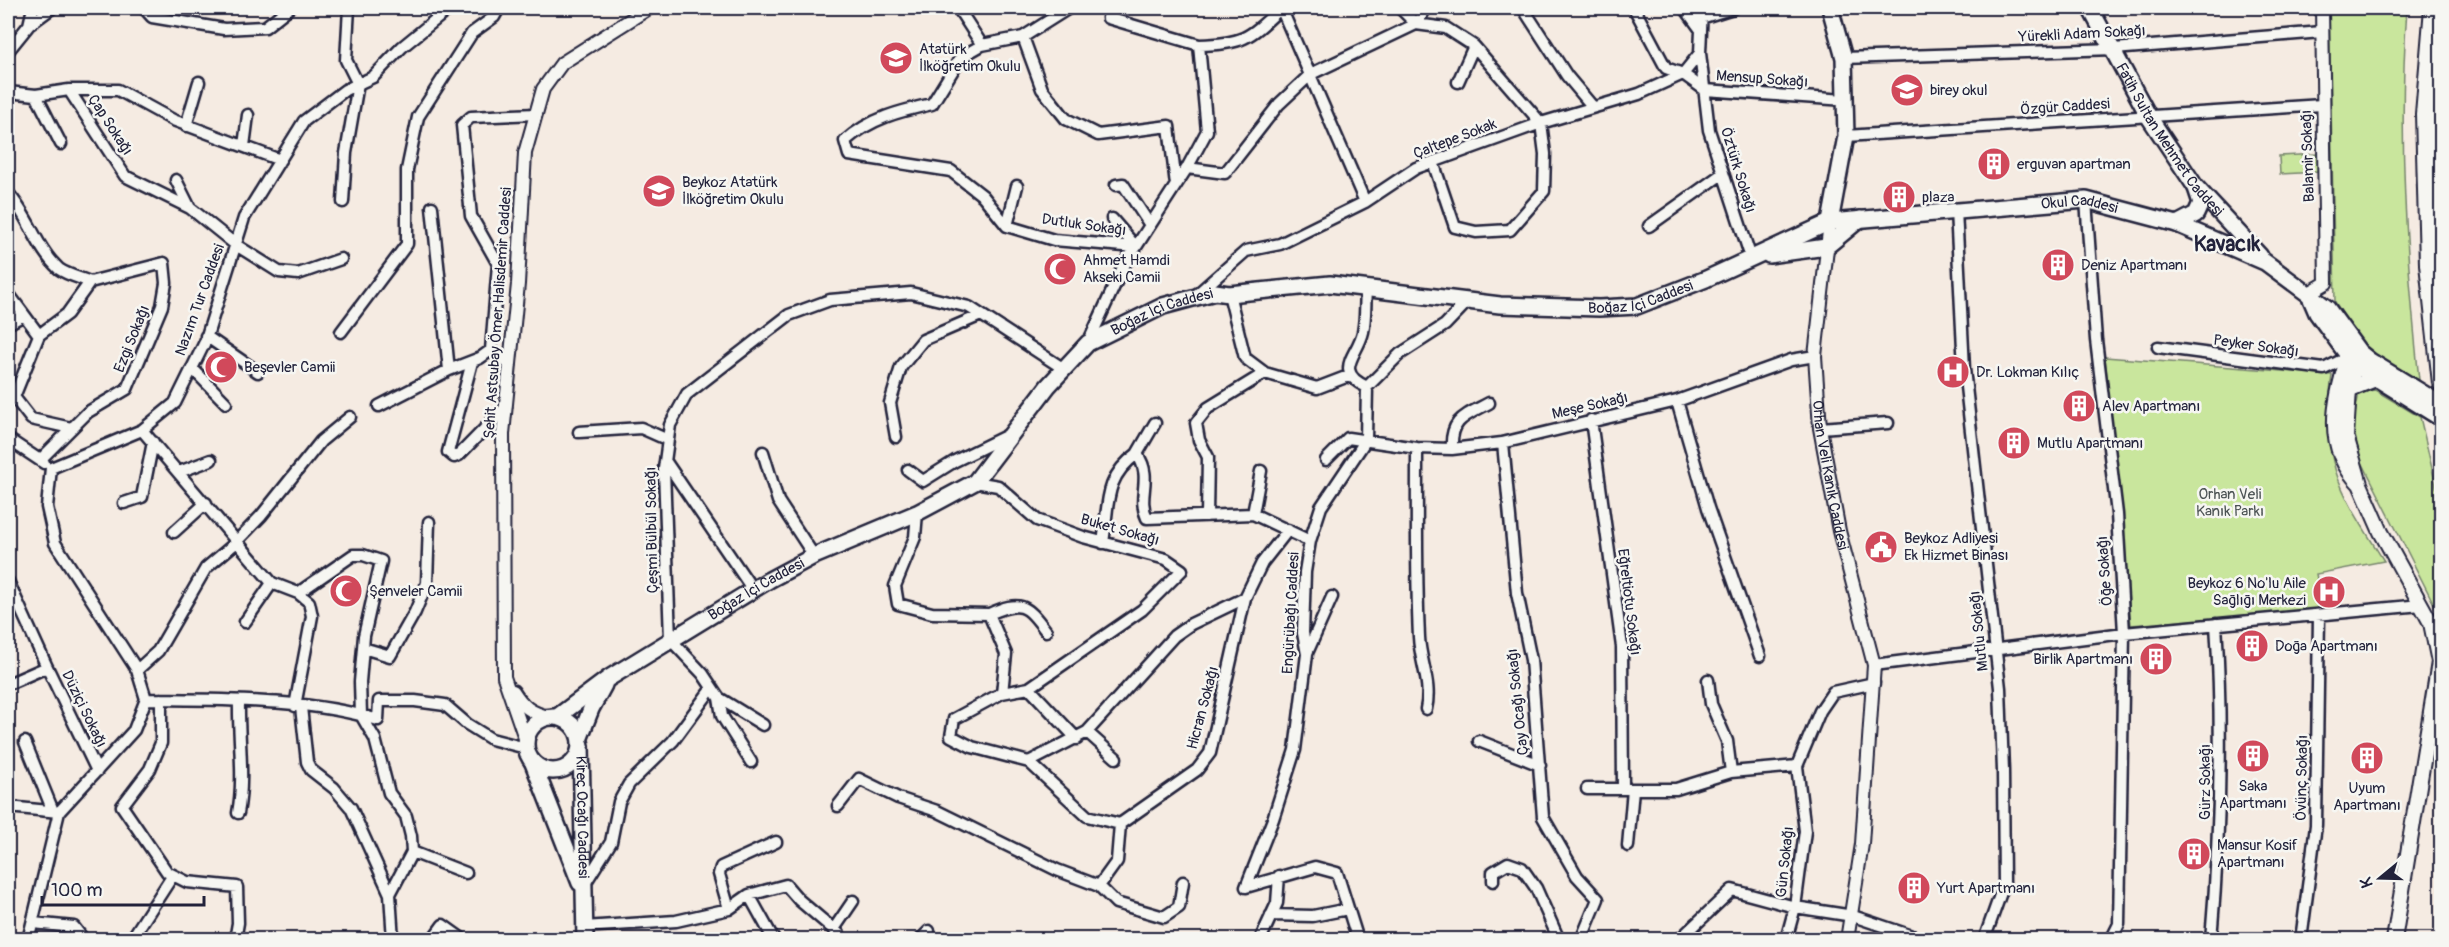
<svg xmlns="http://www.w3.org/2000/svg" width="2449" height="947" font-family="Pangolin,sans-serif">
<rect width="100%" height="100%" fill="#f5ebe2"/>
<filter id="ink" filterUnits="userSpaceOnUse"><feTurbulence type="fractalNoise" baseFrequency=".0167" numOctaves="2"/><feDisplacementMap in="SourceGraphic" scale="12" xChannelSelector="R" yChannelSelector="G"/><feConvolveMatrix kernelMatrix="1 2 1 2 8 2 1 2 1" color-interpolation-filters="sRGB"/></filter>
<g filter="url(#ink)">
<!-- green -->
<path fill="#c9e69d" stroke="#76846c" stroke-width="1.5" d="M2329,8h78c-9,126 -1,246 12,372l-53,-29 -31,-49z
M2319,154l1,18 -40,2 -1,-18z
M2105,357l227,18c-12,88 7,114 52,186l-68,13 7,36 -192,15z
M2375,390l45,27 21,90v111l-81,-160 -7,-32 6,-34z"/>
<g fill="none" stroke-linecap="round" stroke-linejoin="round">
<!-- minor casing -->
<g stroke="#22223b" stroke-width="15">
<path id="minor" d="M144,8l8,9 72,12 41,-2 24,-19
M958,8l24,37 41,-8 19,52 24,30 32,16 71,-9 7,59
M1281,8l84,194
M1400,8l16,16 30,4 28,18 67,77 4,31 -1,37 -34,39 -34,2 -21,-5 -22,-65
M1523,8l44,68 26,31
M1634,8l32,60 17,6 22,16 140,10
M1685,8l16,22
M1701,18l32,-10
M29,25l4,-17
M1023,37l46,-29
M982,45l-21,12 -29,47c-32,7 -61,14 -87,37l4,14 102,16 32,25 24,30 47,14 82,7
M1199,45c45,-1 50,-7 82,-37
M8,51l21,-26 23,-17
M1700,53l9,77 42,128
M1844,58l270,-9 208,-17
M1458,82l16,-36
M69,90l56,86 65,32 46,37 43,27 19,2 43,-15
M8,92l28,3 33,-5h49l55,30 107,40
M36,95l25,49
M186,126l13,-44
M1846,136l476,-31
M244,146l4,-31
M1187,168l38,5 54,-69 32,-30 105,-50 10,-16
M176,180l14,28
M1116,185l7,-1 27,41
M8,193c21,23 28,55 51,76 8,6 22,9 31,13
M2086,200l10,140 21,174 7,119 -5,291 -8,16
M343,202l3,-49 12,-69 -12,-24 3,-52
M432,207l17,163
M1956,210l8,159 36,319 3,83 1,113 -20,56
M1112,219l24,28
M1007,226l10,-40
M1649,226l73,-52
M1366,289c-1,13 0,29 -3,43 -5,23 -31,39 4,55
M8,293l31,42
M1229,294l16,64 20,15 52,15 34,-13
M1195,296l51,-45 34,-7 85,-42 51,-34 125,-45 98,-29 44,-20 17,-21 2,-45
M8,324l14,-8
M341,332l66,-88v-74l11,-53 54,-84 22,-16 5,-9
M206,336l52,36
M1088,343l35,-76 64,-99 20,-37 -8,-86 -91,-27 2,-10
M2158,347l166,22 24,-12
M491,350l7,-86 -27,-48 -9,-91 9,-8 65,-3
M472,362l-24,90 6,5 5,-2 47,-48
M192,368l34,35
M1677,401l31,107 52,148
M379,406l70,-36 31,-12 11,-8 19,15
M1591,420l31,227 1,142
M1820,428l68,-5
M142,430l130,153 26,10 11,9 3,14 -17,90
M579,432l62,-4 27,12
M896,437l-6,-34 11,-36 22,-27 58,-25
M8,439l36,24
M1503,443l14,150 14,67 12,157 34,59 21,23 -17,41
M1417,448c0,63 -1,126 2,189 1,25 13,46 7,72
M1452,449c-2,-30 13,-33 37,-46
M763,452l15,49 36,55
M1137,454l18,-31
M40,460l48,-48 39,-23 35,-83 4,-23 -2,-20 -74,19 -23,32 -28,21 -25,62 17,22 40,9
M1326,460l22,-22 69,10 35,1 50,-6 175,-42 114,-41 24,-4
M666,462l87,128
M908,470l15,11 32,-20 55,-27
M179,472l32,-12
M975,482l23,4 39,34 46,17 83,22 16,11 -40,40 -113,78 -27,5 -48,26 -3,17 21,11 57,15 58,-30 87,-96 17,-12 54,-26
M124,503l18,-6 11,-55
M917,513l-2,24 -20,49 3,18 34,9 57,1 17,40 -4,39
M1253,514l8,-43
M1207,516l1,-59 -9,-17 -3,-17 12,-15 57,-35
M174,532l32,-29
M1103,543c6,-38 0,-65 34,-89 17,25 -1,41 10,64l106,-4 57,27
M8,581l39,86
M298,593l55,-38h10l18,6 -17,75 -4,46 1,33 14,24 14,54 17,23 5,20 1,16 -22,42 3,46
M989,614c32,-14 37,-10 57,17
M245,622l27,-39
M363,648l27,8 25,-44 12,-29 2,-61
M1307,653l25,-56
M1874,665l250,-32 297,-28
M137,670l21,-19 48,-83 26,-22 29,-30 60,-75 29,-24
M1708,680l3,24 16,37 4,31
M8,684l39,-17 50,104
M1029,688l48,51
M719,698l3,18 29,46
M146,699c74,1 161,-1 232,21l1,-19h36l30,4 22,19 24,15 35,9
M161,699v44l-11,26 -28,37 45,66 20,10 50,5 1,36 -3,17
M301,707l6,55 4,8 23,18 17,20 39,86
M763,725l-44,-27 -16,-24 -33,-35 -6,-170 6,-44 17,-31 102,-79 41,-15 81,-7 58,14 95,62
M1087,732l29,26
M1479,741l61,24
M25,742l28,69
M1029,762l58,54 33,8 77,-54 13,-17 35,-155 17,-35 26,-33
M1587,789h89l55,-17 66,-6
M838,806l21,-27 39,19 39,13 120,59 42,16 18,-25 3,-37
M8,807l51,5 -31,128
M59,812l75,-82 12,-31 -9,-29 -82,-127 -8,-36 4,-39 91,-38 33,-27 30,-61 39,-124 60,-97 41,-31 28,-13 29,-30 43,-35 11,-4
M238,813c7,-37 0,-74 1,-112
M1628,846l5,-57
M412,852l54,21
M1493,881v-9l15,-9 14,5 14,20 23,52
M584,885l27,-43 8,-40 10,-18 44,-43 39,-53
M1099,886l17,17 48,14 15,-10 4,-25
M749,895l25,45
M729,909l-10,-35 2,-7 55,-25
M1271,915l42,1 35,-7
M33,923l41,4 10,13
M584,927l92,-6 53,-12 20,-14 37,-10 13,15 40,34 -6,6
M834,929l19,-28
M131,940l42,-65
M432,940l11,-15 21,15
M920,940l9,-9
M1260,940l17,-37 2,-27
M1358,940l-21,-67 -22,-6 -69,20 27,-68 22,-69 12,-96 -4,-21 2,-61 5,-31 11,-34 45,-67 1,-53 33,-33 45,-29 23,-24
M1679,940l53,-50 63,17 58,9 71,24
M1786,940l9,-33 10,-76 -8,-65 23,-55 13,-19 41,-9
M2211,940c9,-106 12,-210 5,-316
M2301,940l15,-115 3,-209"/>
</g>
<!-- tertiary casing -->
<g stroke="#22223b" stroke-width="16">
<g id="tertiary">
<path id="s1" d="M1830,222l-15,134 5,72 19,103 35,134 -12,179 -15,96"/>
<path d="M2309,293l17,-10 -4,-275"/>
<path d="M513,691c10,16 18,22 36,26"/>
<path d="M526,741l-22,-64 -1,-243 15,-150 7,-131 18,-64 19,-26 87,-55"/>
</g>
</g>
<!-- secondary casing -->
<g stroke="#22223b" stroke-width="18">
<path id="secondary" d="M2348,357c-14,44 -25,90 12,127
M2355,365l-6,24 -3,47 14,48 21,48 50,91 8,39 -45,278"/>
</g>
<!-- primary casing -->
<g stroke="#22223b" stroke-width="20">
<g id="primary">
<path d="M1830,8l14,50 2,78 -16,86"/>
<path id="s2" d="M2090,8l59,109 46,69 65,70"/>
<path d="M2177,224l19,-10 5,-11 -5,-15"/>
<path d="M1769,255l57,-8 34,-28"/>
<path d="M2311,299l6,14 38,52 87,54"/>
<path d="M2349,389l25,-10"/>
<circle cx="553" cy="744" r="27"/>
<path id="s3" d="M557,717l52,-39 160,-98 45,-24 103,-43 58,-31 73,-96 40,-43 75,-37 52,-14 14,2 101,-10 170,21 99,3 38,-2 69,-27 124,-57 256,-22 91,24 88,38 62,46 32,44 11,9 72,44"/>
<path d="M580,737l11,-28 13,-24"/>
<path id="s4" d="M581,745l4,195"/>
<path d="M533,763l47,120"/>
</g>
</g>
<!-- motorway casing -->
<g stroke="#22223b" stroke-width="22">
<path id="motorway" d="M2434,8l-9,106 4,150 13,119"/>
</g>
<!-- minor -->
<use href="#minor" stroke="#f6f6f2" stroke-width="10"/>
<!-- tertiary -->
<use href="#tertiary" stroke="#f6f6f2" stroke-width="12"/>
<!-- secondary -->
<use href="#secondary" stroke="#f6f6f2" stroke-width="14"/>
<!-- primary -->
<use href="#primary" stroke="#f6f6f2" stroke-width="15"/>
<!-- motorway -->
<use href="#motorway" stroke="#f6f6f2" stroke-width="18"/>
</g>
</g>
<!-- icons -->
<defs>
<g id="school-disc" transform="scale(1.725)"><circle r="9.5" fill="#d1495b" stroke="#f6f6f2"/><path d="M0-5L7-2L0 1L-7-2ZM-4 1L0 2.5L4 1V4Q0 6-4 4Z" fill="#fff"/></g>
<g id="building-disc" transform="scale(1.725)"><circle r="9.5" fill="#d1495b" stroke="#f6f6f2"/><path d="M-4-6H4V6H1V3H-1V6H-4ZM-2.5-4.3h1.7v1.8h-1.7ZM.8-4.3h1.7v1.8H.8ZM-2.5-1h1.7V.8h-1.7ZM.8-1h1.7V.8H.8Z" fill="#fff"/></g>
<g id="mosque-disc" transform="scale(1.725)"><circle r="9.5" fill="#d1495b" stroke="#f6f6f2"/><path d="M3.5-4.9A6 6 0 1 0 3.5 4.9A5 5 0 1 1 3.5-4.9Z" fill="#fff"/></g>
<g id="hospital-disc" transform="scale(1.725)"><circle r="9.5" fill="#d1495b" stroke="#f6f6f2"/><path d="M-5-5h3v3.5h4V-5h3V5h-3V1.5h-4V5h-3Z" fill="#fff"/></g>
<g id="civic-disc" transform="scale(1.725)"><circle r="9.5" fill="#d1495b" stroke="#f6f6f2"/><path d="M-.6-6.5H3V-4.5H.6V-3L4-1V1h2V6H-6V1h2V-1L-.6-3ZM-1.2 2.5V6h2.4V2.5Z" fill="#fff"/></g>
</defs>
<g fill-rule="evenodd">
<use href="#school-disc" x="896" y="58"/>
<use href="#school-disc" x="1907" y="90"/>
<use href="#building-disc" x="1994" y="164"/>
<use href="#school-disc" x="659" y="191"/>
<use href="#building-disc" x="1899" y="197"/>
<use href="#building-disc" x="2058" y="265"/>
<use href="#mosque-disc" x="1060" y="269"/>
<use href="#mosque-disc" x="221" y="367"/>
<use href="#hospital-disc" x="1953" y="372"/>
<use href="#building-disc" x="2079" y="406"/>
<use href="#building-disc" x="2014" y="443"/>
<use href="#civic-disc" x="1881" y="547"/>
<use href="#mosque-disc" x="346" y="591"/>
<use href="#hospital-disc" x="2329" y="592"/>
<use href="#building-disc" x="2252" y="646"/>
<use href="#building-disc" x="2156" y="659"/>
<use href="#building-disc" x="2253" y="756"/>
<use href="#building-disc" x="2367" y="758"/>
<use href="#building-disc" x="2194" y="854"/>
<use href="#building-disc" x="1914" y="888"/>
</g>
<g text-anchor="middle" dominant-baseline="central" stroke-width="5" stroke-linejoin="round" paint-order="stroke">
<!-- street labels -->
<g font-size="15" fill="#22223b" stroke="#f6f6f2">
<text transform="translate(2082 34) rotate(-3)">Yürekli Adam Sokağı</text>
<text transform="translate(1762 79) rotate(4)">Mensup Sokağı</text>
<text transform="translate(2065 107) rotate(-4)">Özgür Caddesi</text>
<text transform="translate(110 125) rotate(57)">Çap Sokağı</text>
<text transform="translate(1455 139) rotate(-21)">Çaltepe Sokak</text>
<text stroke="none"><textPath href="#s2" startOffset="154">Fatih Sultan Mehmet Caddesi</textPath></text>
<text transform="translate(2308 156) rotate(-92)">Balamir Sokağı</text>
<text transform="translate(1738 170) rotate(73)">Öztürk Sokağı</text>
<text stroke="none"><textPath href="#s3" startOffset="1683">Okul Caddesi</textPath></text>
<text transform="translate(1084 225) rotate(8)">Dutluk Sokağı</text>
<text stroke="none"><textPath href="#s3" startOffset="1227">Boğaz İçi Caddesi</textPath></text>
<text transform="translate(200 300) rotate(-70)">Nazım Tur Caddesi</text>
<text transform="translate(498 313) rotate(-86)">Şehit Astsubay Ömer Halisdemir Caddesi</text>
<text stroke="none"><textPath href="#s3" startOffset="741">Boğaz İçi Caddesi</textPath></text>
<text transform="translate(132 339) rotate(-68)">Ezgi Sokağı</text>
<text transform="translate(2256 346) rotate(8)">Peyker Sokağı</text>
<text transform="translate(1590 406) rotate(-13)">Meşe Sokağı</text>
<text stroke="none"><textPath href="#s1" startOffset="255">Orhan Veli Kanık Caddesi</textPath></text>
<text transform="translate(652 530) rotate(-91)">Çeşmi Bülbül Sokağı</text>
<text transform="translate(1120 530) rotate(16)">Buket Sokağı</text>
<text transform="translate(2105 571) rotate(-94)">Öḡe Sokağı</text>
<text stroke="none"><textPath href="#s3" startOffset="237">Boğaz İçi Caddesi</textPath></text>
<text transform="translate(1629 602) rotate(83)">Eğreltiotu Sokağı</text>
<text transform="translate(1291 613) rotate(-87)">Engürübağı Caddesi</text>
<text transform="translate(1979 631) rotate(-96)">Mutlu Sokağı</text>
<text transform="translate(1518 702) rotate(-96)">Çay Ocağı Sokağı</text>
<text transform="translate(1203 708) rotate(-75)">Hicran Sokağı</text>
<text transform="translate(84 709) rotate(64)">Düziçi Sokağı</text>
<text transform="translate(2302 778) rotate(-89)">Övünç Sokağı</text>
<text transform="translate(2205 782) rotate(-90)">Gürz Sokağı</text>
<text stroke="none"><textPath href="#s4" startOffset="72">Kireç Ocağı Caddesi</textPath></text>
<text transform="translate(1785 862) rotate(-84)">Gün Sokağı</text>
</g>
<!-- poi labels -->
<g font-size="15" fill="#22223b" stroke="#f6f6f2" text-anchor="start">
<text x="919" y="49">Atatürk<tspan x="919" dy="17">İlköğretim Okulu</tspan></text>
<text x="1930" y="90">birey okul</text>
<text x="2017" y="164">erguvan apartman</text>
<text x="682" y="182">Beykoz Atatürk<tspan x="682" dy="17">İlköğretim Okulu</tspan></text>
<text x="1922" y="197">plaza</text>
<text x="1083" y="260">Ahmet Hamdi<tspan x="1083" dy="17">Akseki Camii</tspan></text>
<text x="2081" y="265">Deniz Apartmanı</text>
<text x="244" y="367">Beşevler Camii</text>
<text x="1976" y="372">Dr. Lokman Kılıç</text>
<text x="2102" y="406">Alev Apartmanı</text>
<text x="2037" y="443">Mutlu Apartmanı</text>
<text x="1904" y="538">Beykoz Adliyesi<tspan x="1904" dy="17">Ek Hizmet Binası</tspan></text>
<text x="2306" y="583" text-anchor="end">Beykoz 6 No'lu Aile<tspan x="2306" dy="17">Saḡlıḡı Merkezi</tspan></text>
<text x="369" y="591">Şenveler Camii</text>
<text x="2275" y="646">Doḡa Apartmanı</text>
<text x="2133" y="659" text-anchor="end">Birlik Apartmanı</text>
<text x="2253" y="786" text-anchor="middle">Saka<tspan x="2253" dy="17">Apartmanı</tspan></text>
<text x="2367" y="788" text-anchor="middle">Uyum<tspan x="2367" dy="17">Apartmanı</tspan></text>
<text x="2217" y="845">Mansur Kosif<tspan x="2217" dy="17">Apartmanı</tspan></text>
<text x="1937" y="888">Yurt Apartmanı</text>
</g>
<!-- park labels -->
<g font-size="15" fill="#4c5354" stroke="#f6f6f2">
<text x="2230" y="494">Orhan Veli<tspan x="2230" dy="17">Kanık Parkı</tspan></text>
</g>
<!-- district labels -->
<g font-size="21" font-weight="bold" fill="#22223b" stroke="#f6f6f2">
<text x="2227" y="244">Kavacık</text>
</g>
</g>
<!-- margin -->
<rect width="2449" height="947" fill="none" stroke="#f6f6f2" stroke-width="30"/>
<rect x="15" y="15" width="2419" height="917" fill="none" stroke="#22223b" stroke-width="2" filter="url(#ink)"/>
<!-- north arrow -->
<g transform="translate(2380 878) rotate(251)" stroke="#f6f6f2" stroke-width="4.5" paint-order="stroke">
<path d="M0-4.5L10 22L0 15L-10 22Z" fill="#22223b"/>
<text y="-9" font-size="16" font-weight="bold" text-anchor="middle" fill="#22223b">K</text>
</g>
<!-- scale -->
<path d="M42 896v9h162v-9" fill="none" stroke="#22223b" stroke-width="3"/>
<text x="51" y="896" font-size="18" fill="#22223b" stroke="#f6f6f2" stroke-width="4.5" paint-order="stroke">100 m</text>
</svg>
